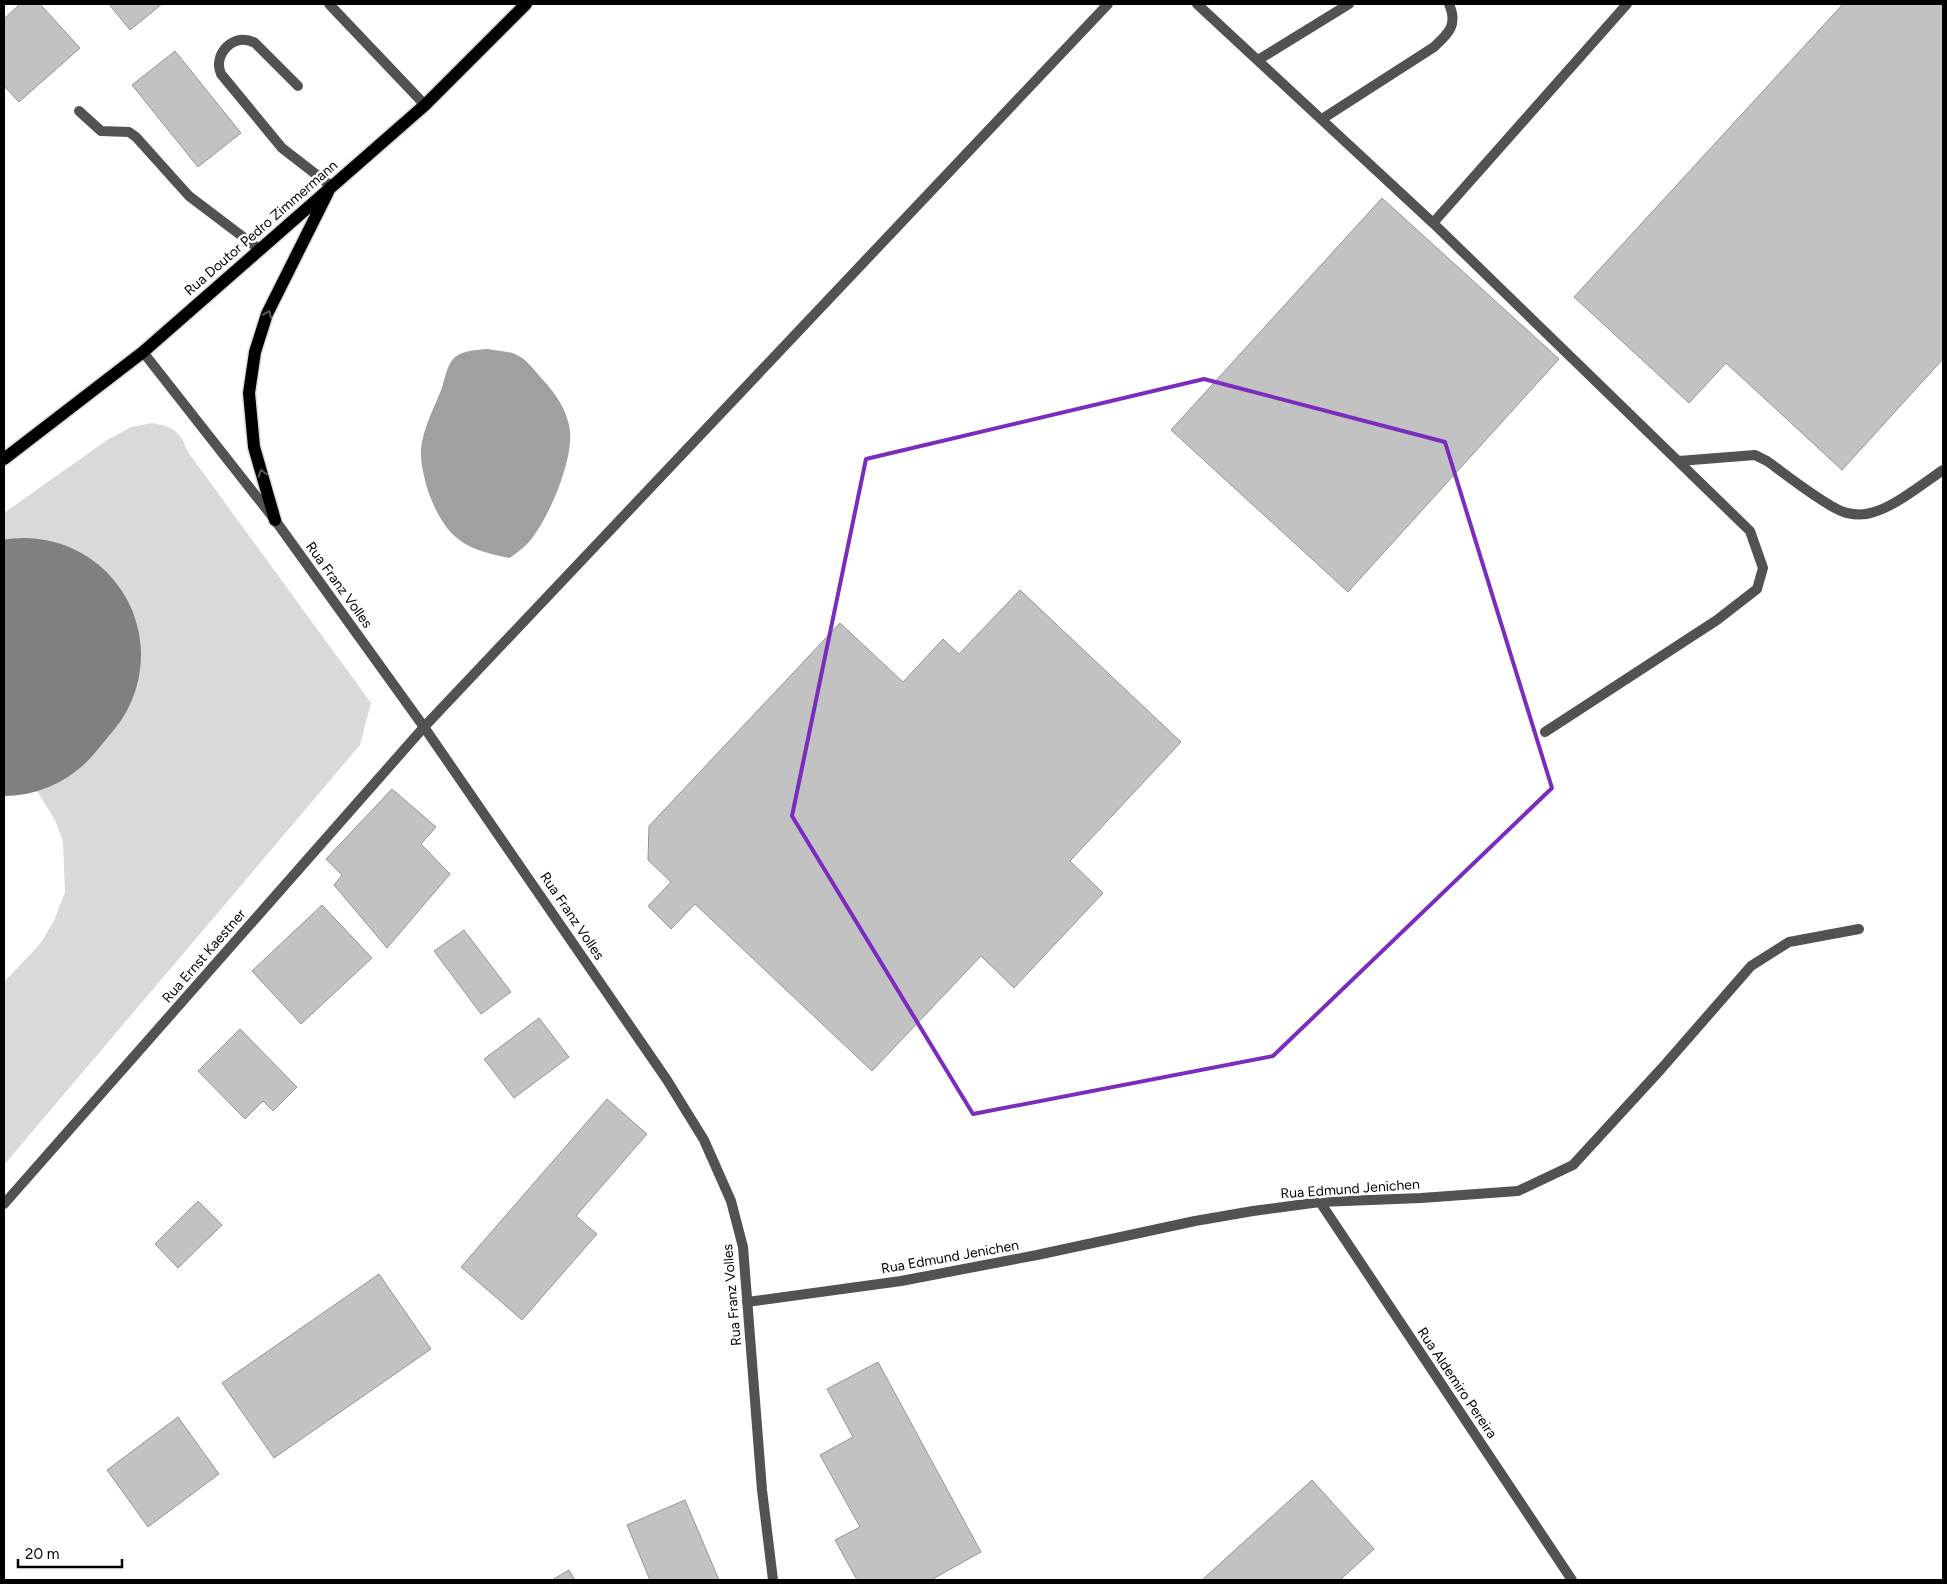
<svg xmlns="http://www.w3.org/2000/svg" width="1947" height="1584" font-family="Figtree,sans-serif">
<rect width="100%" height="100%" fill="#fff"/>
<!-- green -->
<path fill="#d9d9d9" d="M152,423c22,4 28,8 36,29l183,251 -11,42 -356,420v-183l36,-38 14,-23 11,-29 -2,-50 -8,-22 -25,-40 1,-11 4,-7 61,-70 -92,-78v-101l103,-73 24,-13z"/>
<!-- water -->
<path fill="#a0a0a0" d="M488,349c9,2 19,2 27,5 12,5 19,16 28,26 13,14 24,30 27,50 3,29 -18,80 -35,104 -6,10 -16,17 -25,24 -47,-9 -63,-19 -81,-64 -4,-13 -9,-31 -8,-45 2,-19 11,-37 18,-54 6,-12 6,-29 16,-38 9,-7 22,-7 33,-8z"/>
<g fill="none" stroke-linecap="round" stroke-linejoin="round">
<!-- runway -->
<path stroke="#808080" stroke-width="234" d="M4,679l20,-24"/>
</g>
<!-- building -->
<path fill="#c2c2c2" stroke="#969696" d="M20,4h20l40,44 -61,54 -15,-16v-67z
M109,4h53l-32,26z
M1843,4h100v355l-101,111 -116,-107 -37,40 -115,-106z
M175,51l66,82 -43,34 -66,-82z
M1382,198l177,161 -211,233 -177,-162z
M1020,590l161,152 -111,119 33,32 -89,95 -33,-32 -109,115 -177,-167 -24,25 -23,-23 23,-24 -23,-22 1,-34 191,-203 63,59 40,-43 16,15z
M392,789l44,38 -15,17 29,30 -63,74 -53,-63 8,-10 -16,-16z
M322,905l50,53 -71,66 -49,-53z
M464,930l47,62 -30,22 -47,-63z
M539,1018l30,39 -55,41 -30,-39z
M240,1029l57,58 -24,24 -10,-10 -18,18 -47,-48z
M607,1099l40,35 -71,82 21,18 -75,86 -61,-53z
M198,1201l24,24 -44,43 -23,-24z
M379,1274l52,75 -157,109 -52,-75z
M878,1362l103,190 -50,28h-74l-22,-40 25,-13 -40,-72 33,-18 -26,-48z
M178,1417l41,57 -71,53 -41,-57z
M1312,1480l62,69 -34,31h-138z
M685,1500l34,80h-69l-23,-55z
M569,1570l6,10h-23z"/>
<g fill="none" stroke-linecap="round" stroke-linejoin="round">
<!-- primary casing -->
<g stroke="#dbdbdb" stroke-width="15">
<path id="primary" d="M4,459l139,-107 282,-247 101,-101
M275,520l-21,-73 -5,-54 6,-41 12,-38 61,-122"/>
</g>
<!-- service -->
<path stroke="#525252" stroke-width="10" d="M329,4l96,101
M1197,4l236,219 317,308 13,37 -6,21 -40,31 -172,112
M1258,60l91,-56
M298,86l-43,-43c-20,-12 -43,11 -34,31l61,74 49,38
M79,111l22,20 28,1 7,5 53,59 70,53
M1322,119l112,-72c15,-14 24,-22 15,-43
M1433,223l194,-219
M1679,461l76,-6 12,6c17,12 62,48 80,52 9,2 19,2 27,-1 21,-6 50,-29 69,-42
M424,727l684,-723"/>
<!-- minor -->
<path stroke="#525252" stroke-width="10" d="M1320,1202l252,378
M4,1204l420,-477
M747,1302l154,-21 136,-26 158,-34 58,-10 67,-9 101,-4 97,-7 55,-26 89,-97 89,-102 38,-24 70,-13"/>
<!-- tertiary -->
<path stroke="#525252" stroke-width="10" d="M143,352l132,168 149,207 243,353 37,60 27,61 12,46 19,243 11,90"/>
<!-- primary -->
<use href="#primary" stroke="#000" stroke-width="12"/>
</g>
<!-- one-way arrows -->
<defs><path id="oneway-chevron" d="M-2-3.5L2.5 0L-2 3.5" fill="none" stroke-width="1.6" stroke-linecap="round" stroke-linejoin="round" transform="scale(1.25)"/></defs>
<g stroke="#595959">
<use href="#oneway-chevron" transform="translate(268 314) rotate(-68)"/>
<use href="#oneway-chevron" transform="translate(262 473) rotate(-106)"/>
</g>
<!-- marked area -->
<path fill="none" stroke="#7b2cbf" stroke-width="4" stroke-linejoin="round" d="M1204,379l241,63 107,346 -279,268 -300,58 -181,-298 74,-357z"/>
<g text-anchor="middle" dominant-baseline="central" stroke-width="5" stroke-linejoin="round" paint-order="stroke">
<!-- street labels -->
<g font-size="14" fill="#000" stroke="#fff">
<text transform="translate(261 228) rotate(-41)">Rua Doutor Pedro Zimmermann</text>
<text transform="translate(339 585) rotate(54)">Rua Franz Volles</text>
<text transform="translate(572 916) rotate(56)">Rua Franz Volles</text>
<text transform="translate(204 956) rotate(-49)">Rua Ernst Kaestner</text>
<text transform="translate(1350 1189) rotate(-4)">Rua Edmund Jenichen</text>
<text transform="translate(950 1257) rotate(-10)">Rua Edmund Jenichen</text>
<text transform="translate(732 1295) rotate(-95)">Rua Franz Volles</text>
<text transform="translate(1457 1383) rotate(56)">Rua Aldemiro Pereira</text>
</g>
</g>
<!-- border -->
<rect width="1947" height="1584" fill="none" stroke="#000000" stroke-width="10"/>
<!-- scale -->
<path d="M18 1559v8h104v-8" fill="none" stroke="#000000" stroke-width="2.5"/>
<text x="25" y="1559" font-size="15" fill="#000000" stroke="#ffffff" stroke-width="4" paint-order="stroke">20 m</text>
</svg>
